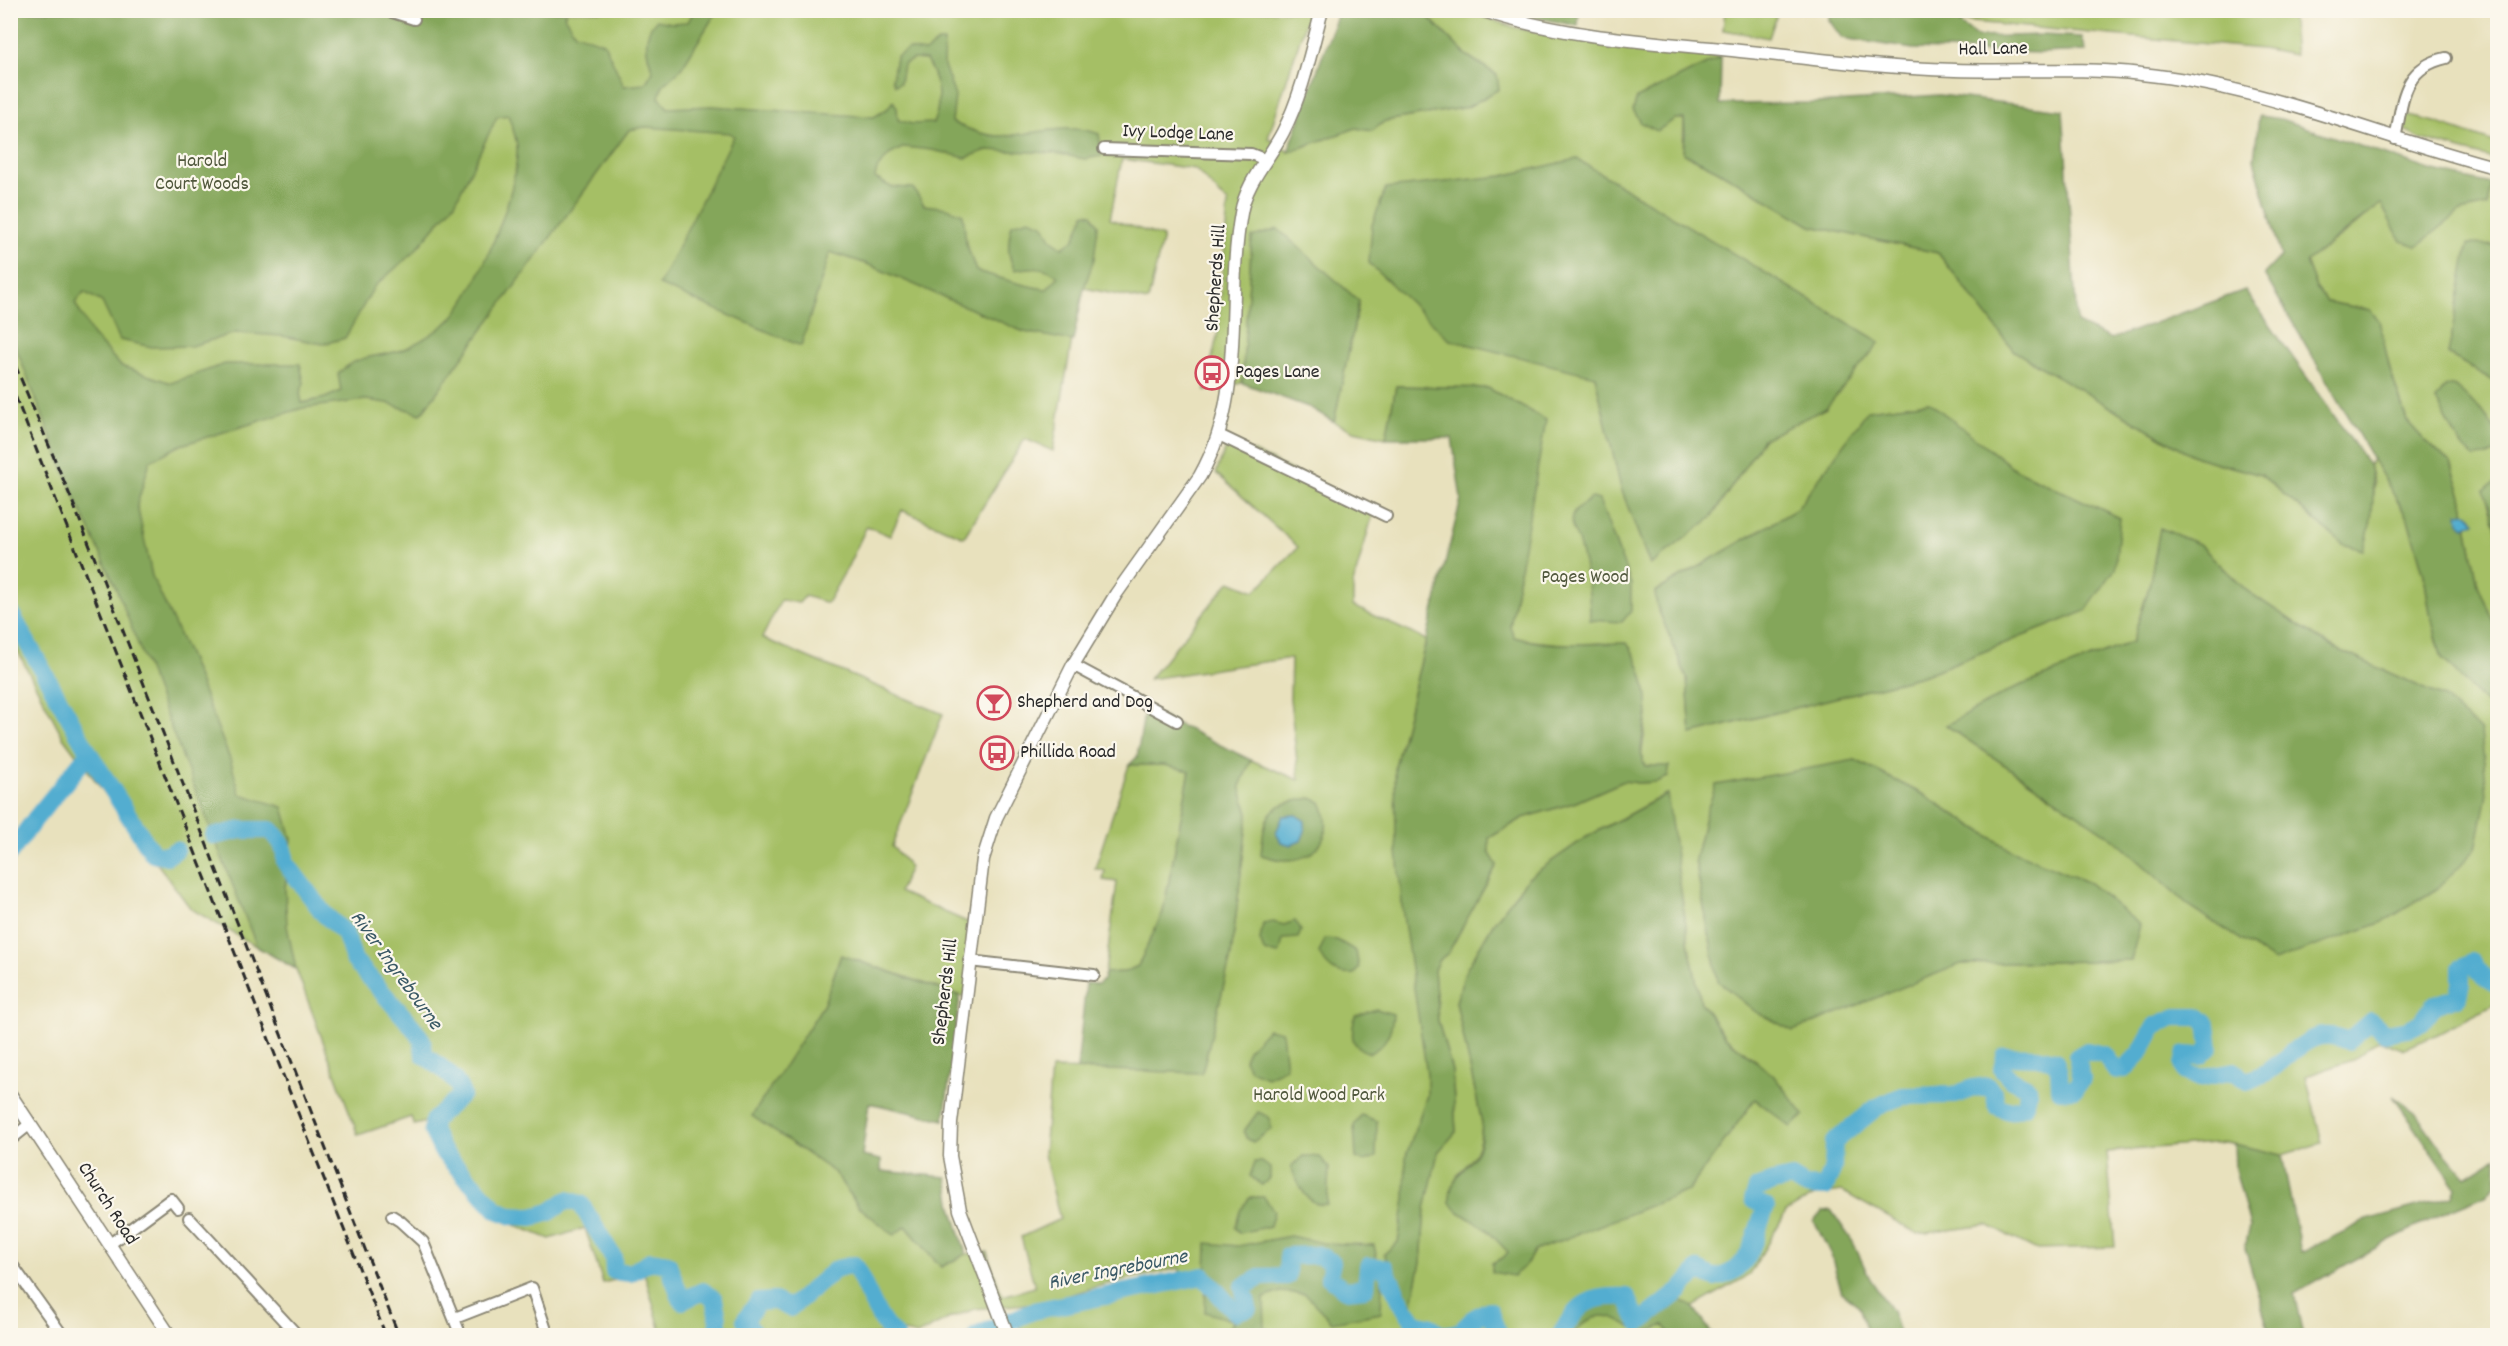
<svg xmlns="http://www.w3.org/2000/svg" width="2508" height="1346" font-family="Dekko,sans-serif">
<rect width="100%" height="100%" fill="#fbf7ec"/>
<filter id="ink" filterUnits="userSpaceOnUse"><feTurbulence type="fractalNoise" baseFrequency=".0167" numOctaves="2"/><feDisplacementMap in="SourceGraphic" scale="12" xChannelSelector="R" yChannelSelector="G"/><feConvolveMatrix kernelMatrix="1 2 1 2 8 2 1 2 1" color-interpolation-filters="sRGB"/></filter>
<filter id="wash" filterUnits="userSpaceOnUse"><feTurbulence type="fractalNoise" baseFrequency=".008" numOctaves="4" result="noise"/><feDisplacementMap in="SourceGraphic" scale="24" xChannelSelector="R" yChannelSelector="G"/><feGaussianBlur stdDeviation="1.35" result="paint"/><feColorMatrix in="noise" values="0 0 0 0 0 0 0 0 0 0 0 0 0 0 0 0 0 1.4 0 .05"/><feComposite in="paint" operator="in"/></filter>
<g filter="url(#wash)">
<rect width="100%" height="100%" fill="#e8e1bd"/>
<!-- green -->
<path fill="#a5bf65" stroke="#687548" stroke-width="1.5" fill-rule="evenodd" d="M1963,10l328,1 4,44 -33,-6 -300,-28z
M10,11h1299l-41,127 21,14 67,-24 16,3 13,-10 83,-14 29,-32 -31,-20 -40,-40 -11,-4h50l52,17 55,12 149,17 -84,41 20,33 18,-12 9,-1 -1,35 34,17 94,56 127,27 76,98 182,106 65,18 82,69 24,-5 7,-55 -5,-19 4,-6 35,60 16,56 6,38 12,45 55,57v288l-65,34 -30,12 -24,-9 -25,20 -47,16 16,67 -40,12 -56,-13 -119,10 8,95 -80,2 -48,-24 -69,9 -76,-43 -28,4 -28,17 -37,63 -56,32 20,28 -690,1 -7,-18 17,-7 146,-29 1,-14 -64,13 -70,21 -71,7 -25,9 -33,17 -21,-5 -24,6 -210,-1 -18,-63 -41,11 -18,-55 -35,11 -58,-23 -56,-67 -7,-15 -3,-12 -12,3 -3,-8 -53,18 -62,-166 -105,-60 -128,-172 -52,-98zM1122,159l73,10 33,34 -10,129 -13,59 37,-8 10,-146 107,65 -25,120 20,9 32,7 10,-52 92,2 57,32 -35,206 4,11c28,8 58,8 87,6l47,66 -7,49 4,8 24,1 -1,10 -13,5 -17,1 -14,-2 -48,21 -53,16 -34,20 -94,-71 31,-127 -73,-34v-22l21,-74 -145,-70 -13,33 82,74 -43,44 -25,-10 -81,98 142,-21 -1,41 9,81 -48,-20 -11,26 8,28 -17,142 -29,116 -151,-3 -7,85 16,65 -39,18 14,50 -33,9 -15,-44 -21,2 -25,13 -35,-41 -47,-19 -25,-35 -81,-56 71,-112 17,-49 124,42 9,-72 -75,-33 11,-25 -18,-21 51,-132 -181,-76 19,-38 18,3 6,-7 22,7 21,-37 19,-40 23,10 12,-26 62,27 61,-98 28,12 21,-123 10,-40 64,13 15,-64 -53,-18zM1578,159l248,249 -63,31 -52,79 -61,47 -29,-77 -26,-112 -92,-200zM1929,402l87,68 104,48 -34,93 -164,65 -231,58 -4,-56 -30,-72 -2,-14 142,-83 72,-99zM2199,544l48,47 83,55 112,51 -4,191 -55,34 -109,38 -81,-51 -79,-70 -167,-113 68,-38 117,-46 17,-55zM1855,760l69,35 87,55 78,33 42,77 -170,4 -243,16 -23,-120 10,-44zM1666,794l23,152 12,57 24,34 32,24 34,66 -36,-28 -67,92 -154,60 -9,15 -33,-3 11,-5 6,-6 -23,-23 -27,-17 -2,-36c18,-20 23,-25 25,-53l-26,-121 10,-32 27,-46 35,-46 57,-40zM1497,865l-49,88 -10,8 -4,9 4,51 14,50 4,61 -18,20 -13,57 -4,53 -8,35 15,-150 11,-74 -40,-205z
M1725,11v-1l53,1 -9,27 -46,-8z
M2405,115l30,7 62,21v17l-79,-22 -11,-6 -3,-6z
M2491,184l6,1v60l-8,-1 -41,110 49,29v50l-13,-20 -48,-13 25,45 26,11 10,-4v30l-12,8 12,41v100l-19,-46 -16,-89 -11,-33 -25,-21 -19,-21 -17,-51 -12,-50 -8,-10 -43,-8 -11,-14 -10,-26 42,-31 33,-27 20,37 16,4 43,-33 27,-6z
M1129,765h35l26,5 -27,142 -25,54 -13,6 -20,1 12,-91 -14,-2 2,-9 -10,-3z"/>
<!-- forest -->
<path fill="#84a65a" stroke="#586842" stroke-width="1.5" fill-rule="evenodd" d="M1339,10l76,1 11,4 40,40 31,20 2,14 -31,18 -83,14 -13,10 -16,-3 -68,24z
M11,11h556l-3,5 11,17 29,10 20,43 21,-2 8,-13c-7,-18 -11,-36 3,-51l16,3 16,-1 6,-11h23l-36,58 -18,16 -4,12 9,11 44,-2 162,11 13,-8 6,-8 4,6 1,13 14,4 21,-1c10,-22 5,-43 -7,-63l-13,-1 -10,6 -3,18 -5,2 -3,-6 4,-22 12,-8 17,3 13,-10h6l-1,21 12,33 -3,26c15,7 32,14 49,14 32,-1 68,-14 98,-2l3,22 -17,3 -31,-6 -67,-3 -21,8 -34,-8 -28,-3 -15,8 -12,14 -2,9 16,9 22,1 11,17 23,3 16,6 3,29 10,28c24,6 46,16 71,18l11,-12c-12,-12 -27,-10 -43,-7 -9,-16 -7,-29 -3,-46l17,-5 14,5 9,16 10,7 12,-7 11,-27 7,1 6,11 -4,34 -10,29 -11,53 -49,-9 -157,-68 -37,-12 -29,94 -142,-61 75,-149 -4,-3 -85,-6 -16,3 -208,284 -34,-11 -21,-3 -63,8 -122,37 -31,16 -13,44 15,71 38,82 40,101 10,35 43,13 9,32 -7,49 2,38 9,43 -39,-22 -141,-359 -45,-100 -60,-153zM508,115c3,9 8,21 9,31 2,44 -37,140 -66,173 -7,8 -32,23 -42,28 -25,12 -50,4 -71,27l3,17 -16,7 -23,5 -2,-10 4,-10 -4,-19h-75l-54,19 -50,-17 -29,-32 -17,-31 9,-11 18,10 18,38 32,7 39,-1 45,-13 46,3 41,8 22,-6 29,-51 40,-35 41,-49 42,-86z
M1505,11h74l-1,15z
M1829,11h134l-1,10 -2,3 18,13 64,-2 40,2 4,14 -46,2 -127,-4 -71,-11 -13,-18z
M1721,57l-1,47 97,-1 122,-8 124,15 14,213 34,16 134,-49 124,175c7,27 4,58 -6,85l-20,-6 -82,-69 -65,-18 -182,-106 -76,-98 -127,-27 -94,-56 -34,-17 2,-19 -1,-15h-9l-18,12 -16,-8 -8,-13 4,-12z
M2259,116l22,3 149,51 61,14 -4,22 -27,6 -43,34 -16,-5 -20,-37 -75,58 10,26 11,14 43,8 9,10 11,50 17,51 19,21 25,21 11,33 16,89 19,46v84l-55,-57 -12,-45 -6,-38 -16,-56 -144,-245 17,-18 -27,-96z
M1577,159l303,183 -54,66 -63,31 -52,79 -61,47 -29,-77 -26,-112 -145,-36 -81,-77 3,-38 14,-37 117,-12z
M1278,229l81,72 -25,121 -23,-14 -69,-25 10,-146z
M2468,244l29,1v138l-49,-29z
M2453,385l31,28 13,20v19l-10,4 -13,1 -13,-12 -25,-45 9,-13z
M1396,386l92,2 58,32 -36,207 4,10c36,11 75,6 113,6 13,18 22,46 20,68 -1,17 -11,40 -2,55h24l-1,11 -12,5 -18,1 -14,-2 -48,21 -53,16 -34,20v14l8,13 -49,88 -10,8 -4,9 4,51 14,50 4,61 -18,20 -13,57 -4,53 -9,41 -9,-7 -19,-42 14,-12 7,-43 1,-43 21,-61v-21l-24,-159 -7,-75 -1,-73 66,-268 -9,-61h-66z
M1929,402l87,68 104,48 -5,51 -29,42 -164,65 -231,58 -4,-56 -30,-72 -2,-14 142,-83 71,-99z
M2497,482v49l-13,-41z
M1592,498l7,2 32,84v27l-9,11 -32,-2c0,-29 -3,-48 -11,-76 -2,-9 -10,-17 -7,-27 2,-8 13,-14 20,-19z
M2160,528l39,16 48,47 83,55 113,51 38,34 6,63 -11,55 -38,39 -55,34 -109,39 -81,-52 -79,-70 -168,-114 69,-37 117,-46 17,-55z
M1145,708l106,52 -11,26 8,28 -17,142 -29,117 -125,-4 9,-86 12,1 5,-4 2,-7 20,-1 13,-6 25,-54 27,-141 -26,-6h-35l8,-8z
M1855,760l69,35 87,55 78,33 51,42 -9,35 -170,4 -168,67 -37,-19 -38,-31 -23,-121 10,-44 11,-31z
M1667,794l22,152 12,57 24,34 48,38 31,40 -13,12 -36,-28 -67,92 -154,60 -9,15 -12,10 -21,-4v-9l11,-5 5,-6 -22,-23 -27,-17 -9,-9c-2,-30 24,-35 30,-60 2,-6 1,-13 2,-20l-26,-121 10,-32 27,-46 35,-46 57,-40z
M1311,798l10,4c13,28 1,56 -32,58 -10,1 -19,-3 -28,-5 4,-44 6,-50 50,-57z
M1295,921l6,10 -3,7 -15,1 -2,10 -3,5 -14,-3 -4,-11 3,-16 10,-2 11,3z
M1325,939l12,1 19,11 3,17 -5,6c-18,2 -27,-6 -35,-21z
M841,955l119,41 -16,124 -75,-17 -7,53 19,4v11l66,6 5,30 14,47 -25,13 -35,-41 -12,9 -35,-28 -25,-35 -82,-56 72,-112z
M1376,1009l17,5c-1,18 -7,31 -23,39 -21,-6 -19,-18 -15,-37z
M1268,1029l14,3 4,36 -19,9 -17,-7 -6,-10 4,-10z
M2393,1096l22,16 21,30 30,35 31,-20v26l-11,12 -36,15 -62,31 -94,53 9,41h-33l-25,-87 5,-22 -15,-57 -1,-25 48,11 19,98 66,-33 86,-24 3,-9z
M1258,1112l11,5 2,12 -18,13 -7,-4 -2,-7z
M1361,1115l16,6 -1,36 -12,4 -8,-3 -2,-33z
M1303,1156l17,1 9,11 -2,36c-19,5 -30,-22 -36,-37z
M1255,1162h7l8,6v10l-8,7 -12,-9z
M1250,1197h14l10,14 -4,15 -30,7 -5,-5 5,-17z
M1831,1210l22,32 17,37 22,32 8,24h-32l-9,-29 -17,-13 -11,-38 -17,-34 9,-10z
M1290,1236l33,7 51,2 8,38 -1,30 -49,9 -27,-28 -25,-2 -16,6 1,29 9,8h-51l11,-14 -29,-9 2,-69 31,3z
M1600,1291l28,3 13,20 30,-19 22,12 20,28h-42l-7,-10 -22,10c-26,-19 -45,-31 -69,0h-21l20,-29z"/>
<!-- water -->
<path fill="#52add0" stroke="#3e6c7e" stroke-width="1.5" d="M2468,512l7,10 -10,5 -6,-5 -1,-9z
M1296,815l9,6v10l-4,10 -10,4 -10,-3 -5,-9 7,-17z"/>
<g fill="none" stroke-linecap="round" stroke-linejoin="round">
<!-- river -->
<path stroke="#52add0" stroke-width="18" d="M10,612l79,141 64,101 14,2 9,-6
M214,836l27,-6h29c11,10 16,18 15,32l39,52 21,19 9,27 58,66 10,14 2,15c15,11 32,21 38,39l-28,26 -2,10 10,21 55,59 16,6 20,1 17,-5 17,-12 14,4 32,53 1,14 16,2 20,-12 18,3 14,37 21,-10 11,8 4,19 -1,14 14,4
M10,853l25,-34 54,-66
M745,1336l7,-5 -7,-11 13,-18 17,-1 15,7 46,-39 18,-4c12,20 23,58 42,71
M976,1336l57,-25 170,-35 32,36 13,-4 -5,-21 18,-10 26,-1 1,-20 30,-1 14,7 -3,15 16,13 21,-2 2,-22 17,2 17,36 13,19 14,3 14,9 17,-3 14,-14 15,-8 10,26
M1560,1336c18,-33 29,-41 67,-39l12,26 42,-33 17,-20 17,8c39,-8 37,-39 51,-71l-13,-7 4,-12 16,-6 19,-4 13,8 20,1 8,-19 1,-26 43,-35 25,-11 53,-1 18,-7 15,-2 6,7 3,13 12,5 16,-5 3,-12 -1,-7 -16,-8 -9,-10 3,-13 32,1 18,4 4,10 1,19 15,-1 7,-10 -5,-22 10,-6 18,4 10,15 10,-1 15,-16 15,-27 21,-9h23l8,7 3,23 -9,9 -16,-1 -2,10 2,7 14,6 35,-7 13,10c7,-3 16,-6 22,-10 26,-19 44,-47 79,-30l23,-20 14,12 23,-4 13,-6 13,-18 24,-8 3,-13v-16l11,-6 11,14 12,7 3,-2"/>
</g>
</g>
<g filter="url(#ink)">
<g fill="none" stroke-linecap="round" stroke-linejoin="round">
<!-- minor casing -->
<g stroke="#8a8674" stroke-width="14">
<path id="minor" d="M386,10l28,9
M2395,139c8,-38 7,-71 51,-81
M1104,149l147,5 15,6
M1219,435l167,81
M1073,665l104,56
M969,961l125,14
M10,1140l20,-16
M392,1216l8,5 23,21 38,94
M189,1218l109,118
M110,1244l61,-45 7,9
M10,1262l50,70v4
M455,1318l77,-30 16,48"/>
</g>
<!-- tertiary casing -->
<g stroke="#8a8674" stroke-width="15">
<path id="tertiary" d="M1481,10c81,27 166,32 251,40 74,8 148,18 223,20 62,2 124,-3 186,4 123,12 237,63 357,94
M10,1094l160,242
M1008,1336l-48,-126 -10,-54 1,-33 32,-264 13,-41 77,-153 43,-71 84,-118c47,-83 25,-174 41,-263 5,-31 28,-54 42,-81 19,-37 28,-81 39,-122"/>
</g>
<!-- minor -->
<use href="#minor" stroke="#fff" stroke-width="10"/>
<!-- tertiary -->
<use href="#tertiary" stroke="#fff" stroke-width="12"/>
<!-- rail -->
<path stroke="#2b2b2b" stroke-width="3" stroke-dasharray="9 4.5" stroke-linecap="butt" d="M10,353l61,145 328,838
M10,383l376,953"/>
</g>
</g>
<!-- icons -->
<defs>
<g id="bus-ring" transform="scale(1.725)"><circle r="9.5" fill="#fbf7ec" stroke="#d1495b" stroke-width="1.5"/><path d="M-5-6H5V4H4V6H2V4H-2V6H-4V4H-5ZM-3.5-4V0h7V-4ZM-3.5 1.2v1.5H-2V1.2ZM2 1.2v1.5H3.5V1.2Z" fill="#d1495b"/></g>
<g id="bar-ring" transform="scale(1.725)"><circle r="9.5" fill="#fbf7ec" stroke="#d1495b" stroke-width="1.5"/><path d="M-6-5H6L.8 .8V4.5H3.5V6h-7V4.5H-.8V.8Z" fill="#d1495b"/></g>
</defs>
<g fill-rule="evenodd">
<use href="#bus-ring" x="1212" y="373"/>
<use href="#bar-ring" x="994" y="703"/>
<use href="#bus-ring" x="997" y="753"/>
</g>
<g text-anchor="middle" dominant-baseline="central" stroke-width="4.5" stroke-linejoin="round" paint-order="stroke">
<!-- street labels -->
<g font-size="20" fill="#2b2b2b" stroke="#fbf7ec">
<text transform="translate(1993 50) rotate(-1)">Hall Lane</text>
<text transform="translate(1178 134) rotate(2)">Ivy Lodge Lane</text>
<text transform="translate(1217 278) rotate(-86)">Shepherds Hill</text>
<text transform="translate(946 992) rotate(-83)">Shepherds Hill</text>
<text transform="translate(107 1204) rotate(57)">Church Road</text>
</g>
<!-- park labels -->
<g font-size="20" fill="#50573c" stroke="#fbf7ec">
<text x="202" y="162">Harold<tspan x="202" dy="23">Court Woods</tspan></text>
<text x="1585" y="578">Pages Wood</text>
<text x="1319" y="1096">Harold Wood Park</text>
</g>
<!-- poi labels -->
<g font-size="20" fill="#2b2b2b" stroke="#fbf7ec" text-anchor="start">
<text x="1235" y="373">Pages Lane</text>
<text x="1017" y="703">Shepherd and Dog</text>
<text x="1020" y="753">Phillida Road</text>
</g>
<!-- water labels -->
<g font-size="21" font-style="italic" fill="#395865" stroke="#fbf7ec">
<text transform="translate(395 971) rotate(54)">River Ingrebourne</text>
<text transform="translate(1118 1271) rotate(-11)">River Ingrebourne</text>
</g>
</g>
<!-- margin -->
<rect width="2508" height="1346" fill="none" stroke="#fbf7ec" stroke-width="36"/>
</svg>
